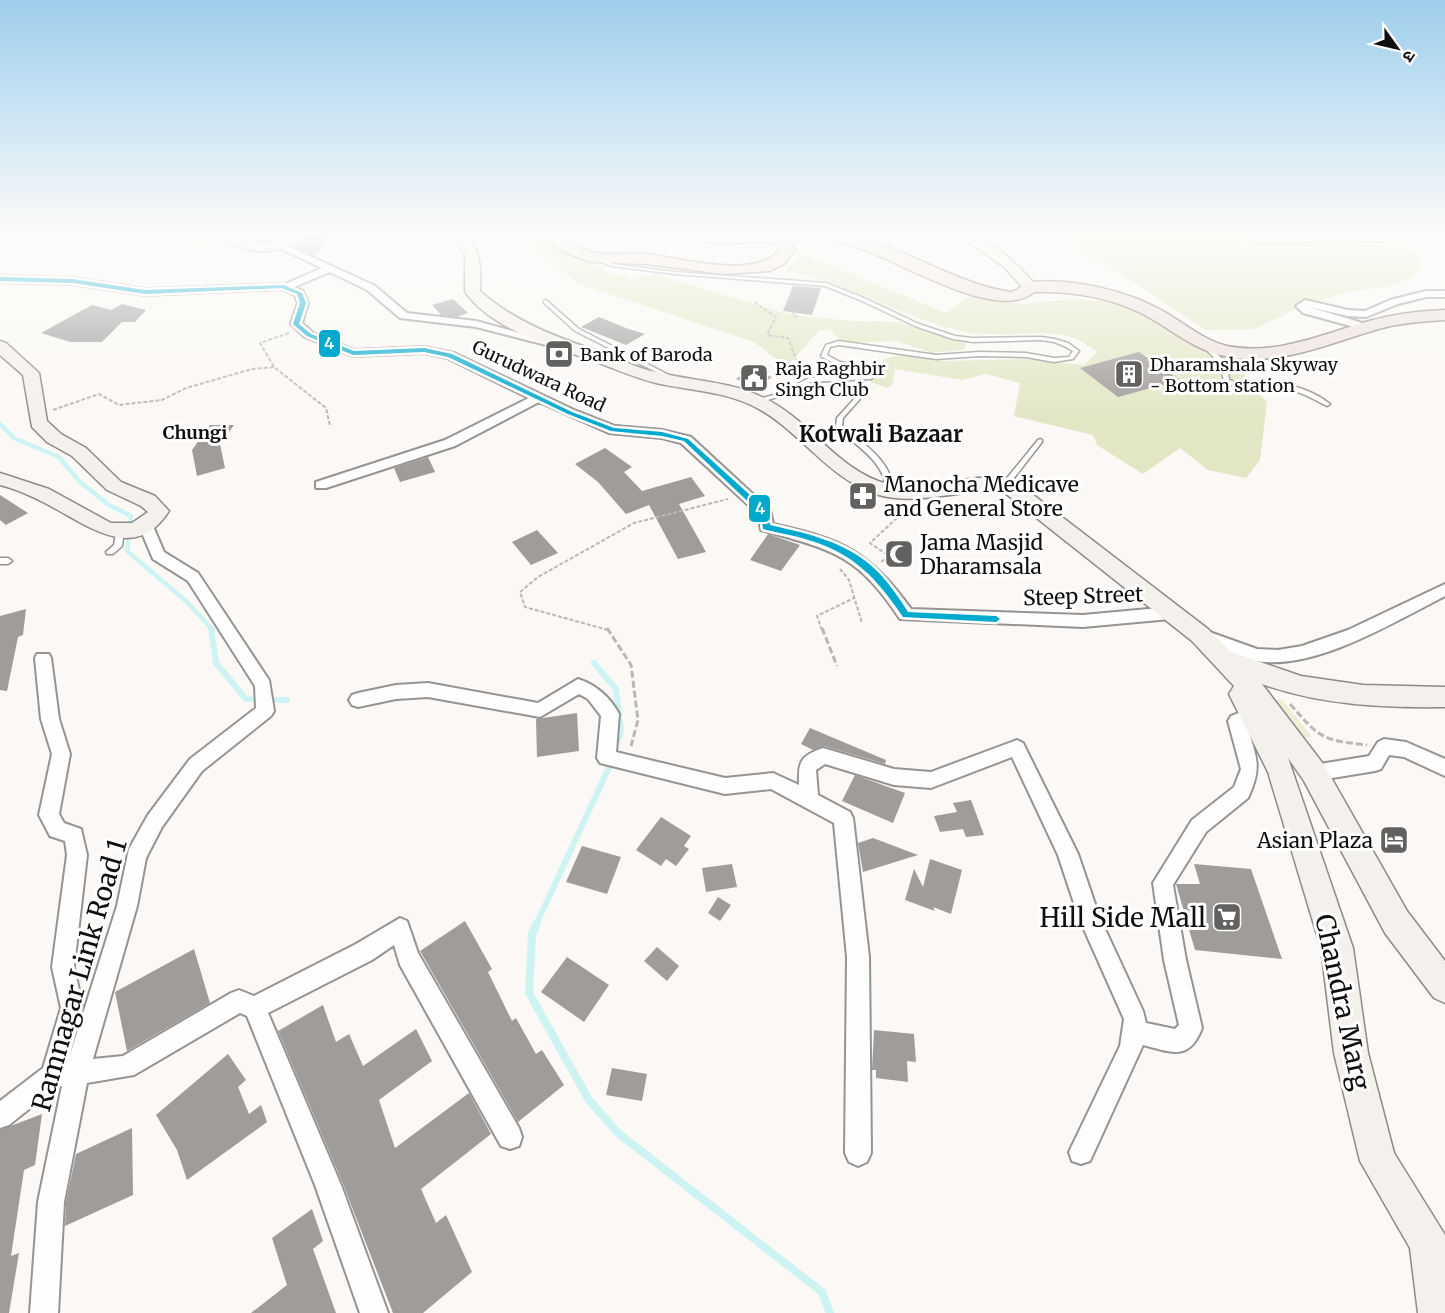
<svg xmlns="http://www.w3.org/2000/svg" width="1445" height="1313" font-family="Merriweather,'Noto Sans Devanagari',serif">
<rect width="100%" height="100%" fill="#fbf8f5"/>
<!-- green -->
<path fill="#eeefd6" d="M87,234h127l-18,9 -30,-8h-82z
M1282,699l30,38 -16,3 -30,-38z"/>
<!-- forest -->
<path fill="#e3e6c5" d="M1072,234h306l38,21 5,11 -9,12 -29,9 -36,5 -45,14 -47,23 -49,1 -99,-65 -21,-9z
M541,236l65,36 26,7 25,-4 134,40 61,6 47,1 68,22 -4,6 -31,3 -36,-12 -54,2 -11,-13h-12l-32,37 -33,-25 -175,-58 -52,-42z
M801,253l145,60 26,-19 47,10 60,-5 45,4 35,13 55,41 29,15 8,15 16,15 -7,58 -14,18 -38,-8 -28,-22 -37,26 -46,-29 -4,-10 -79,-19 6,-33 -34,-9 -24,6 -67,-11 -3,16 -4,3 -18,-6 15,-24 15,-3 45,6 80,-2 59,6 13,-13c-6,-4 -13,-10 -20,-13 -34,-12 -74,0 -109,-7 -66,-12 -116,-50 -183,-61z"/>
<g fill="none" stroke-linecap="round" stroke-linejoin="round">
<!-- stream-far2 -->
<path stroke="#cdf4f3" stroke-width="4.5" d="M0,424l14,14 45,19 20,24 30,24 22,11 -4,35 59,50 27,29"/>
<!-- stream-far1 -->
<path stroke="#cdf4f3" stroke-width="6" d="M211,628l5,35 30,36 41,1
M594,663l22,26 5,42 -7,21
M536,925l76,-164"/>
<!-- stream -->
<path stroke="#cdf4f3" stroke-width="8" d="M537,923l-5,11 -3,59 60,107 29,33 204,159 8,21"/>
</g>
<!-- building -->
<path fill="#9f9c9a" d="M328,235l-6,14 -9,6 -16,-8 11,-11z
M793,286l28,2 -9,27 -29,-4z
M453,299l15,14 -11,4 -16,-2 -9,-10z
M122,304l24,6 -11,12h-13l-20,20h-32l-29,-9 51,-28 19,5z
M599,317l27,11 19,6 -19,11 -45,-18z
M1139,352l41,28 -62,17 -38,-29z
M750,369l22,8 -14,11 -22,-9z
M210,425h24l-14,19 5,24 -28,8 -5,-26z
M605,448l27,19 -8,5 18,19 49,-14 14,19 -26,8 27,48 -28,7 -29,-54 -23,9 -28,-32 -23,-18z
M428,457l7,15 -35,10 -6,-14z
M0,495l28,18 -22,12 -6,-5z
M537,530l21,23 -27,12 -19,-23z
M768,534l32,11 -19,26 -31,-11z
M26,609l-3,26 -5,2 -11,54 -7,-1v-74z
M577,713l2,38 -42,6 -1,-38z
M810,728l76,32 -1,4 -61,-18 -11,4 -12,-6z
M855,775l50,18 -12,30 -51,-22z
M971,800l13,35 -18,2 -3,-8 -23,3 -6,-16 23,-4 -4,-9z
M661,817l30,19 -7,10 5,3 -13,17 -10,-7 -5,7 -25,-16z
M873,838l45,17 -55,17 -5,-29z
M582,846l39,11 -14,37 -41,-12z
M930,859l32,11 -11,44 -18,-7 2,4 -30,-11 9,-31 9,18z
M732,864l5,23 -31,5 -4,-24z
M1194,864l57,5 31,90 -87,-9 -19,-66h24z
M718,897l13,8 -11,16 -12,-8z
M465,921l27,48 -4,3 24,49 4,-3 20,36 6,-4 22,35 -46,37 -98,-171z
M657,947l22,19 -12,15 -23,-20z
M194,949l16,54 -83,48 -12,-59z
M567,957l42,28 -25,37 -43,-30z
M323,1005l13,37 13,-8 14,32 53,-37 16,32 -53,39 16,48 74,-55 22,41 -70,55 15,34 10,-8 26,57 -49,41h-30l-50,-129 -65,-153z
M874,1030l40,4 2,28 -9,-1 1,21 -32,-4v-8h-4z
M228,1054l18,26 -8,7 11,27 12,-9 6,17 -80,58 -10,-30 -21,-35z
M612,1068l35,6 -5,27 -36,-6z
M42,1114l-7,51 -11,5 -13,86 8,-3 -10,60h-9v-183z
M132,1128l1,67 -68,31 1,-24 10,-48z
M312,1209l11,32 -10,8 23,64h-85l36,-28 -15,-47z"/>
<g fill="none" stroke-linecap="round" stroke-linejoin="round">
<!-- lane casing -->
<g stroke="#959493" stroke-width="3">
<path id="lane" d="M596,258h4l13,6 62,8 151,11 38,15 55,26 36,12 18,2 68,-1 14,2 13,4 11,8 -6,8 -19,3 -28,-5 -47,-1 -43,3 -97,-14 -9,2 -3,8 13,7 36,8 1,1 -6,8 -61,3 -26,13 -26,8 -3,-2 1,-1 24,-7 29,-15 58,-2 3,-4 -34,-8 -14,-7 -1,-1 5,-11 13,-4 97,14 43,-3 47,1 28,5 15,-1 4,-6 -9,-5 -10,-4 -13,-2 -68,2 -20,-3 -38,-13 -55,-26 -35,-14 -150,-12 -63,-8 -16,-6z
M546,300l33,29 90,46 -5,1 -89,-45 -31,-28v-2z
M1203,345h4l20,18 2,17c14,6 28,3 43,3 19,0 43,9 58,21l-3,2 -2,-1c-15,-8 -32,-17 -49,-18 -19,-2 -33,4 -52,-5l-3,-18 -18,-17z
M857,397l3,2 -17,19 -1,8c19,16 55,38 50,68h-2l-3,-2c-3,-33 -31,-45 -51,-66l1,-8 18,-20z
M1040,439l2,1v2l-35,45h-4v-4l35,-43z
M117,528h6l1,2 -2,16 -9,8h-6l-1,-2 8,-7z
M0,558h8l4,3 -4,3h-8z"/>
</g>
<!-- street casing -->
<g stroke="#959493" stroke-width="4">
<path id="street" d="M280,242l95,44 32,27 69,8 80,22 -6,3 -74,-19 -76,-9 -33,-28 -37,-18 -36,15 9,4 5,12 -6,20 11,10 41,17 70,-3 30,6 120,57 41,16 47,4 29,7 79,73 3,14c68,15 97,27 138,85l172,6 87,-8 8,6 -8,6 -87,8 -183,-8c-43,-65 -67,-69 -139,-89l-3,-16 -77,-71 -19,-5 -53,-5 -70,-31 -84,44 -129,42h-10v-6l129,-42 84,-42 -82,-40 -23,-5 -71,3 -48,-19 -14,-13 7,-21 -3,-8 -14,-6 -136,6 -72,-11 -73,-2v-6l73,2 72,11 140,-5 37,-16 -45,-21 -2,-2z
M1426,291h19v6h-19l-28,7 -32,13 -18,-1 -39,-9 60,18 1,2 -5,3 -62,-17 -7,-7 9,-6 43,10 17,1 25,-11z
M146,521l7,5 11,26 34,21 71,107 5,31 -3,5 -69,55 -40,56 -16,31 -9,48 -44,153 30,-3 108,-63 8,-3 15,6 102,-52 44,-26 7,3 11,32 101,175 3,9 -3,9 -9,3 -9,-3 -101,-181 -6,-20 -22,15 -104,53 73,172 47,128h-28l-45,-128 -68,-169 -7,-3 -106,62 -47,8 -23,119 -6,111h-28l8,-111 24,-116h-4l-49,39 -9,3v-27l43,-33 18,-60 -9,-41 15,-112 -2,-14 -15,-5 -11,-21 13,-61 -11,-35 -6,-61 2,-4h12l2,4 8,61 11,35 -11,60 5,9 17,6 6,26 -13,112 9,41 -14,50 48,-152 12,-57 19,-34 42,-56 66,-51 -1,-22 -67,-105 -35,-22 -14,-33z
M1445,584v12c-51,26 -130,75 -189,65 -21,-4 -41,-15 -61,-22l-2,-4 8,-6 56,20 21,1 24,-4 46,-16z
M578,679c18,6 32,18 41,35l-3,38 109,26 48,-5 26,12c-1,-23 1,-29 24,-37l71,21 37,3 86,-32 6,3 55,111 21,62 44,95 3,12 29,6 4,-4 -15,-65 -11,-77 39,-63 42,-33 7,-18 -13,-48 3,-5 10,-4 2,-4 6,-2 6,2 5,8 -3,5 -10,4c9,33 16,40 1,73l-42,34 -33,53 13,75 16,68c-13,34 -31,24 -59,17l-53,116 -9,3 -9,-3 -3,-9 51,-106 4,-27 -45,-101 -21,-63 -46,-98 -81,31 -37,-3 -69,-21 -9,6 2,25 32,17 3,6 16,139 2,196 -4,9 -9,4 -9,-4 -4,-9 2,-196 -13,-134 -63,-34 -46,5 -125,-31 -3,-5 4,-42 -13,-17 -9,-5 -39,23 -112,-20 -32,2 -38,8 -6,-2 -3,-5 3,-5 6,-2 38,-8 32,-2 110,20z
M1384,739l22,3 39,17v17l-41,-19 -15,-2 -8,14 -6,2 -61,10 -7,-2 -2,-6 2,-6 7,-2 55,-9 9,-14z"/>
</g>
<!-- secondary casing -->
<g stroke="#8c8b89" stroke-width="3">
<path id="secondary" d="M453,234h14c14,18 14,35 13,57 37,33 82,48 129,64 15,6 31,14 47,17 35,9 73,9 106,25 47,21 76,75 126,87 43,10 90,-18 131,0l189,145 23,23 70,24 62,9 82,2v20c-61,1 -125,-2 -183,-23l62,81 83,146 38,50v42l-11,-5 -49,-65 -81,-152 -16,-23 65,190 15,105 26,100 51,82v78h-27l-8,-65 -50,-87 -26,-108 -13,-105 -53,-176 -39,-78 5,-8 -42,-45 -187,-148c-9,-4 -18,-1 -27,-1 -33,2 -67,12 -99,3 -53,-16 -81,-69 -130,-91 -29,-13 -62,-14 -93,-21 -21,-5 -40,-14 -60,-21 -44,-16 -102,-31 -131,-70v-37z
M957,234c30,-2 59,29 78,50l2,3 -2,3h-10l-21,-23z
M1235,234h163l-16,7 -128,1z
M0,341l6,2 33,30 8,48 14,13 25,14 35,34 34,14 14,15c-32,50 -75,19 -113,-2 -18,-10 -36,-19 -56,-24v-12l49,16 62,34h21l16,-11 -7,-6 -34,-16 -35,-34 -25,-14 -15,-15 -9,-52 -23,-20z"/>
</g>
<!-- primary casing -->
<g stroke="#838180" stroke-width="3">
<path id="primary" d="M217,234c18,-1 31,8 48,8 15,0 26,-9 42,-8 -19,23 -71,23 -90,0z
M532,234c26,-2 37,12 60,18 18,5 37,0 55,2 34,4 108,26 132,-4l-2,-5c-25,-8 -51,3 -77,-4l-2,-7 25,2 48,-2 17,5 7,11 -11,14 -14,7 -47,3 -76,-10 -56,-2 -25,-9z
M816,234c69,-4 129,49 195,58 8,-2 12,-9 20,-10 42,-4 96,9 132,29 21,12 40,29 64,35 49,10 96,-12 142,-25 25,-7 50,-10 76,-11v10c-21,1 -43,3 -63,8 -50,14 -99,38 -152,29 -35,-5 -58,-28 -89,-44 -32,-16 -71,-22 -107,-21 -33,30 -126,-25 -162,-39 -17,-7 -36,-11 -53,-16z"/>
</g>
<!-- path-far1 -->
<path stroke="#b9b8b8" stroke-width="2" stroke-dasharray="4 2" stroke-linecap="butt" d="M754,302l22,15 -9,18 21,3 9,24 12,7
M794,311l-1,5 7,1
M289,333l-29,10 14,24 52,41 4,18
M53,410l46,-16 20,11 43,-5 24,-12 66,-19 22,-2
M881,562l8,-6 -19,-13 29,-27v-11
M840,569l9,11 13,43
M608,630l-83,-23 -5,-15 18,-15 96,-54 94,-24
M822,630l-5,-14 37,-18"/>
<!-- path -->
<path stroke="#b9b8b8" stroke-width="3" stroke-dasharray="7 3" stroke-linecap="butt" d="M607,628l24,37 7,55 -7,26
M822,628l15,38
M1290,704c30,34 31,36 77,41"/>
<!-- lane -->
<use href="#lane" fill="#fefefe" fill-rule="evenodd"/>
<!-- street -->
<use href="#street" fill="#fefefe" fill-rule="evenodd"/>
<!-- secondary -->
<use href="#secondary" fill="#f4f0eb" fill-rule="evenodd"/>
<!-- primary -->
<use href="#primary" fill="#ece1db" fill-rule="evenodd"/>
<!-- bus-1 casing -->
<g stroke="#fff" stroke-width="5">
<path id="bus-1" d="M0,277l73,2 72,11 139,-5 18,8 4,10 -7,21 12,10 43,17 70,-3 28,6 120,58 42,16 48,4 26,7 80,72 2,14c40,9 81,18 110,49 11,12 20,25 28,38l88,4 4,3 -4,3 -93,-5c-26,-38 -49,-64 -95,-77 -14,-5 -30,-7 -45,-11l-2,-15 -77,-73 -22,-5 -51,-5 -43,-17 -120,-57 -24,-5 -71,3 -46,-19 -13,-11 -1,-1 7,-21 -3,-9 -16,-6 -136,6 -72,-11 -73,-2z"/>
</g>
<!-- bus-1 -->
<use href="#bus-1" fill="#00a9ce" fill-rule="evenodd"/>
</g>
<!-- sky -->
<linearGradient id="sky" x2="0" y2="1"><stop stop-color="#9dceec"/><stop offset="0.56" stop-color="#fdfcfa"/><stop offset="1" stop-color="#fdfcfa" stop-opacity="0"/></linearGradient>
<rect width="1445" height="418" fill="url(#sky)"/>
<!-- icons -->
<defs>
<g id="bank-square" transform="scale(1.5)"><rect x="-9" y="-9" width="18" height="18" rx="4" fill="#626160" stroke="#fff"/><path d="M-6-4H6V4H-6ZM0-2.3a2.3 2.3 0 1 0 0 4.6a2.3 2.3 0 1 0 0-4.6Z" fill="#fff"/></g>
<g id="building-square" transform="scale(1.5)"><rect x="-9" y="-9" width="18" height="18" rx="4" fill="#626160" stroke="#fff"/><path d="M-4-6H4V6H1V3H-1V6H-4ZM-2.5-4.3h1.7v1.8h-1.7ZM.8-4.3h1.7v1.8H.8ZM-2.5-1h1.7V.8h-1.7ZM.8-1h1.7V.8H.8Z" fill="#fff"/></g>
<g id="civic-square" transform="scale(1.5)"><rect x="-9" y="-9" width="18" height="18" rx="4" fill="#626160" stroke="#fff"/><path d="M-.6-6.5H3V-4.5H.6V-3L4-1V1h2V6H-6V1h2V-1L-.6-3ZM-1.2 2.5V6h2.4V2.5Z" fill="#fff"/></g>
<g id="pharmacy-square" transform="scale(1.5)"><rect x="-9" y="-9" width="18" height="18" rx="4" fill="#626160" stroke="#fff"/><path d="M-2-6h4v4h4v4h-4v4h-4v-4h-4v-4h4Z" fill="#fff"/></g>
<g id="mosque-square" transform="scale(1.5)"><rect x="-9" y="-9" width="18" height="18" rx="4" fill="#626160" stroke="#fff"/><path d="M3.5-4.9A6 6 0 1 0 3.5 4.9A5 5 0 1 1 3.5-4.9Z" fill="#fff"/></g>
<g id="hotel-square" transform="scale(1.5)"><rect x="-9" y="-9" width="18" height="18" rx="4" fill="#626160" stroke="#fff"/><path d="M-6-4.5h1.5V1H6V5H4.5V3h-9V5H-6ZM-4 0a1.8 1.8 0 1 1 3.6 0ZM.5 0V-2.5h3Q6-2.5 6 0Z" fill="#fff"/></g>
<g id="supermarket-square" transform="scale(1.5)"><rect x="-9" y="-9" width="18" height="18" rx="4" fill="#626160" stroke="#fff"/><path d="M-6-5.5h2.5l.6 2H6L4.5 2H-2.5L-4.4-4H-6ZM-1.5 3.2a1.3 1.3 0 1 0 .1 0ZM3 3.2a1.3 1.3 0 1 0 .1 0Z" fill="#fff"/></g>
</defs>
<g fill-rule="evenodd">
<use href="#bank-square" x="559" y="354"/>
<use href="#building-square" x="1129" y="374"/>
<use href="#civic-square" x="754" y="378"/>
<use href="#pharmacy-square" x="863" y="496"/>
<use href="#mosque-square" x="899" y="554"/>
<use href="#hotel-square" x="1394" y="840"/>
<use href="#supermarket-square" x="1227" y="917"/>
</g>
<g text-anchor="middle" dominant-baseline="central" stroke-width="6" stroke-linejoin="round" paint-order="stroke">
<!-- far-poi labels -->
<g font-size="18" fill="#0f0f0f" stroke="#fff" text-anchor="start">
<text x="580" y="354">Bank of Baroda</text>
<text x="1150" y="364">Dharamshala Skyway<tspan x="1150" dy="21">- Bottom station</tspan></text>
<text x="775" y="368">Raja Raghbir<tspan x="775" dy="21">Singh Club</tspan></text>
</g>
<!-- far-street labels -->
<g font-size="18" fill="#0f0f0f" stroke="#fff">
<text transform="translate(539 376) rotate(25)">Gurudwara Road</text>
</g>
<!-- far-neighbourhood labels -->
<g font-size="18" font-weight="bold" fill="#0f0f0f" stroke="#fff">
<text x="195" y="432">Chungi</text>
</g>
<!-- poi labels -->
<g font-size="21" fill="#0f0f0f" stroke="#fff" text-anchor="start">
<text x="884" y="484">Manocha Medicave<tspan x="884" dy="24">and General Store</tspan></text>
<text x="920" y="542">Jama Masjid<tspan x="920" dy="24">Dharamsala</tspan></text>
<text x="1373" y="840" text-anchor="end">Asian Plaza</text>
</g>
<!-- street labels -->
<g font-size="21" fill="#0f0f0f" stroke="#fff">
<text transform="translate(1083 596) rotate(-2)">Steep Street</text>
</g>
<!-- far-district labels -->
<g font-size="22" font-weight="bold" fill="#0f0f0f" stroke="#fff">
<text x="881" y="434">Kotwali Bazaar</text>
</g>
<!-- near-poi labels -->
<g font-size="26" fill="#0f0f0f" stroke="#fff" text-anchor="end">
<text x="1206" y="917">Hill Side Mall</text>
</g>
<!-- near-street labels -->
<g font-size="26" fill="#0f0f0f" stroke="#fff">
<text transform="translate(79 975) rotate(-74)">Ramnagar Link Road 1</text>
<text transform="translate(1343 1002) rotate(78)">Chandra Marg</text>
</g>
</g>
<g stroke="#fff" stroke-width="2">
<rect x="318" y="329" width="23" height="29" rx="6" fill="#00a9ce"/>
<rect x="748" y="494" width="23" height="29" rx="6" fill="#00a9ce"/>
</g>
<g font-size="16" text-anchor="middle" font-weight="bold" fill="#fff">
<text x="329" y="349">4</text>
<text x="760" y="514">4</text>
</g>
<!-- north arrow -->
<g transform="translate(1397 48) rotate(124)" stroke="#ffffff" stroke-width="4.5" paint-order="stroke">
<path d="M0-4.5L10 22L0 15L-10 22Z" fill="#0f0f0f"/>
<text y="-9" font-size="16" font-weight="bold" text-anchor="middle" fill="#0f0f0f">उ</text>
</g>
</svg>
